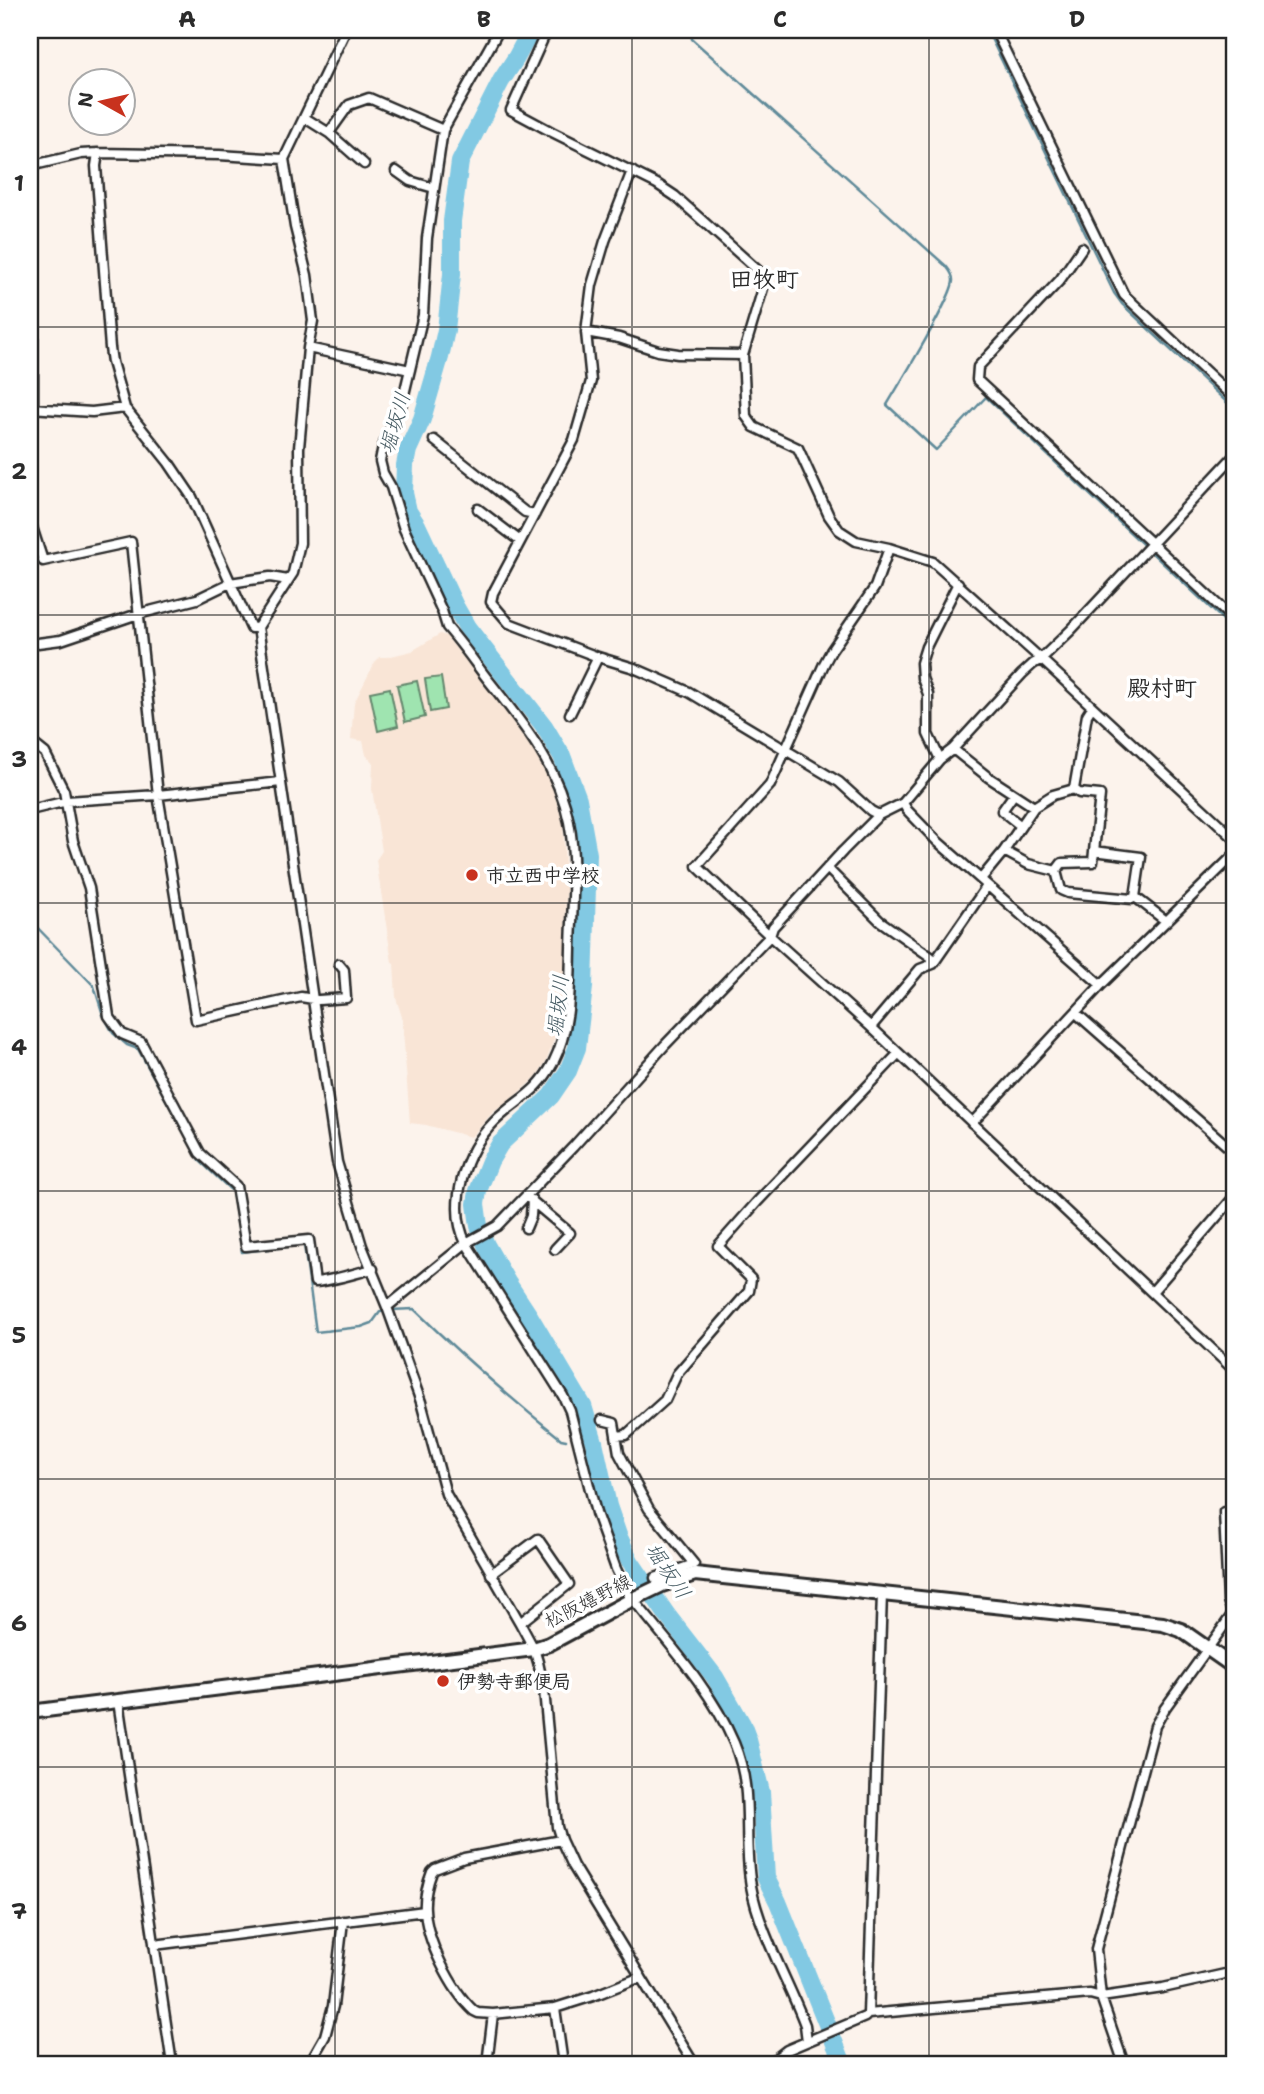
<svg xmlns="http://www.w3.org/2000/svg" width="1264" height="2094" font-family="'Shantell Sans','Klee One',sans-serif">
<rect width="100%" height="100%" fill="#fcf3ec"/>
<filter id="ink" filterUnits="userSpaceOnUse"><feTurbulence type="fractalNoise" baseFrequency=".0143" numOctaves="2"/><feDisplacementMap in="SourceGraphic" scale="14" xChannelSelector="R" yChannelSelector="G"/><feConvolveMatrix kernelMatrix="1 2 1 2 8 2 1 2 1" color-interpolation-filters="sRGB"/></filter>
<g filter="url(#ink)">
<!-- built -->
<path fill="#f9e5d6" d="M440,634l6,2 47,59 40,55 18,34 12,38 3,68 -1,60 -4,65 -8,27 -7,19 -9,15 -30,27 -14,9 -22,25 -45,-12 -16,-2 -8,-106 -6,-19 -2,-35 -2,-1 -16,-102 6,-9 -10,-62 1,-26 -7,-8 -3,-14 -12,-2 3,-36 21,-41 5,-5h7l25,-6z"/>
<!-- green -->
<path fill="#9fe4b0" stroke="#65886e" stroke-width="2" d="M441,677l5,32 -16,3 -5,-33z
M417,681l8,36 -20,5 -8,-37z
M390,688l8,38 -20,5 -8,-39z"/>
<g fill="none" stroke-linecap="round" stroke-linejoin="round">
<!-- stream -->
<path stroke="#5f8a99" stroke-width="2.5" d="M691,30l1,9 254,227c3,4 7,8 7,14 1,16 -55,106 -66,125l49,45 50,-53 248,233
M987,30l127,263 8,11 112,105
M30,920l64,66 9,29 10,18 14,12 11,4 61,111 33,31 10,61 62,-7 12,87 45,-5 11,-4 8,-11 5,-1
M391,1310l23,-1c47,46 96,89 147,130l5,1"/>
<!-- river -->
<path stroke="#82c9e3" stroke-width="18" d="M531,30l-15,28 -15,23 -41,81 -8,59v53l-6,56 -6,27 -18,62 -14,31 -3,15 -1,28 4,18 9,14 38,81 12,21 77,99 18,30 16,43 10,55 -4,133 -7,61 -9,23 -17,25 -51,48 -10,17 -12,30 -2,13 3,22 7,19 21,37 23,35 53,89 11,36 14,64 10,29 12,26 37,54 48,62 27,47 6,16 13,52 5,86 12,24 65,162"/>
<!-- street casing -->
<g stroke="#2b2b2b" stroke-width="13">
<path id="street" d="M346,30l-62,129 11,68 12,48 6,46 -5,27 -9,100 1,95 -7,30 -35,54 79,535 25,84 25,61 34,95 25,92 74,129 14,26 4,13 6,28 13,137 4,13 12,26 121,198
M499,30l-56,100 -16,108 -4,77 -21,88 -19,43 -3,15 3,12 8,14 13,42 38,82 5,16c15,17 28,36 42,54 34,43 69,85 80,141 8,41 3,85 2,127 -1,37 0,79 -18,114 -16,31 -36,36 -59,59 -29,29 -47,83 -28,121l97,153 7,15 26,102 20,56 15,31 5,3c35,43 76,88 98,140 21,50 8,92 17,143 8,45 38,96 54,139l2,16
M547,30l-36,80 41,22 105,52 18,12 88,79 1,10 -21,70 3,61 8,11 44,21 31,68 10,14 17,11 33,7 44,14 108,97 193,179
M995,30l129,265 110,103
M305,118l24,15 20,-28 20,-7 74,32
M329,133l35,31
M98,153l-2,13 14,182 2,14 13,46 44,55 23,34 59,131 7,-1
M30,166l51,-12 17,-1 121,2 65,4
M396,171l14,10 24,7
M632,171l-27,70 -13,44 -6,47 5,49 -17,59 -81,153 -2,9 18,21 89,34 36,11 55,24 150,90 32,29 8,4
M1082,248l-22,32 -82,87 -1,13 257,240
M30,257l3,53v99
M586,332l33,6 39,13 20,3 65,1
M308,348l102,22
M30,408l62,4 33,-4
M434,440l91,72 10,2
M478,509l42,32
M30,521l13,40 88,-19 27,253 38,225 105,-23 18,3 27,-2 -2,-28 -5,-6
M889,548l-14,39 -44,64 -7,13 -54,121 -73,81 73,70 101,91 363,343
M30,644l31,-4 77,-26 59,-15 33,-16 40,-6 18,3
M570,714l28,-57
M30,741l15,12 19,38 9,50 16,47 20,128 13,18 19,8 59,111 36,33 10,60 63,-6 6,42c16,-1 41,-9 58,-13
M953,749l35,28 46,30
M940,759l-12,-25v-40l-6,-16 -1,-15 5,-16 32,-64
M1074,789l5,4 21,2 -6,56 47,6 -6,40 31,24
M1014,794l-12,17 19,15
M903,803l4,7 30,31 164,144
M30,810l37,-9 91,-6 123,-13
M1004,851l24,13 28,7 5,19 7,3 64,6 3,-2
M827,868l53,53 51,36 2,7
M1056,871l6,-8 31,-1 1,-11
M981,879l23,-28 30,-44 19,-12 21,-6 13,-74 5,-8
M1076,1013l158,139
M871,1027l49,-58 13,-5 54,-78
M972,1123l129,-138 133,-130
M526,1196l44,37 -15,16
M526,1228l5,-12 1,-16
M1152,1292l82,-95
M387,1307l79,-64 31,-17 76,-79 92,-102 105,-109 3,-9 70,-76 36,-36 24,-12 37,-44 13,-10 69,-75 11,-10 8,-5 30,-29 163,-174
M602,1420l12,3 5,30 30,56 45,55 -39,14 7,7
M616,1436l10,-1 39,-35 12,-26 72,-83 2,-12 -33,-33 39,-44 141,-148
M1224,1512l4,89 5,13
M491,1574l47,-35 31,45 -49,39
M118,1701l54,363
M561,1840l-97,18 -29,11 -3,3c-4,10 -8,26 -7,37 1,31 26,81 49,102l4,2 15,1 62,-6 38,-12 48,-19
M154,1945l271,-34
M555,2008l8,56
M868,2014l14,-420
M309,2064l16,-28 8,-30 10,-85
M487,2064l6,-50
M769,2064l18,-14 78,-33 3,-3 222,-20 11,3 62,-9 71,-16
M1124,2064l-23,-67 -5,-48 59,-223 10,-18 69,-96"/>
</g>
<!-- secondary casing -->
<g stroke="#2b2b2b" stroke-width="18">
<path id="secondary" d="M30,1712l504,-63 15,-5 82,-44 31,-15 33,-11 468,50 18,6 53,37"/>
</g>
<!-- street -->
<use href="#street" stroke="#fff" stroke-width="8"/>
<!-- secondary -->
<use href="#secondary" stroke="#fff" stroke-width="12"/>
</g>
</g>
<!-- grid -->
<path fill="none" stroke="#2b2b2b" stroke-width="2" stroke-opacity="0.55" d="M335,30v2034M632,30v2034M929,30v2034M30,327h1204M30,615h1204M30,903h1204M30,1191h1204M30,1479h1204M30,1767h1204"/>
<!-- markers -->
<g fill="#c8321e" stroke="#fff" stroke-width="2.5">
<circle cx="472" cy="875" r="7"/>
<circle cx="443" cy="1681" r="7"/>
</g>
<g text-anchor="middle" dominant-baseline="central" stroke-width="7" stroke-linejoin="round" paint-order="stroke">
<!-- poi labels -->
<g font-size="19" font-weight="bold" fill="#2b2b2b" stroke="#fff" text-anchor="start">
<text x="486" y="875">市立西中学校</text>
<text x="457" y="1681">伊勢寺郵便局</text>
</g>
<!-- street labels -->
<g font-size="19" fill="#2b2b2b" stroke="#fff">
<text transform="translate(588 1601) rotate(-27)">松阪嬉野線</text>
</g>
<!-- water labels -->
<g font-size="21" font-style="italic" fill="#455a62" stroke="#fff">
<text transform="translate(395 423) rotate(-74)">堀坂川</text>
<text transform="translate(558 1006) rotate(-84)">堀坂川</text>
<text transform="translate(668 1571) rotate(56)">堀坂川</text>
</g>
<!-- quarter labels -->
<g font-size="23" font-weight="bold" fill="#2b2b2b" stroke="#fff">
<text x="764" y="279">田牧町</text>
<text x="1162" y="688">殿村町</text>
</g>
</g>
<!-- margin -->
<rect width="1264" height="2094" fill="none" stroke="#fff" stroke-width="77"/>
<!-- north arrow -->
<g transform="translate(102 102) rotate(278)"><circle r="33" fill="#ffffff" stroke="#aaaaaa" stroke-width="2"/>
<path d="M0-5L12 26L0 18L-12 26Z" fill="#c8321e"/>
<text y="-10" font-size="19" font-weight="bold" text-anchor="middle" fill="#2b2b2b">N</text>
</g>
<rect x="38" y="38" width="1188" height="2018" fill="none" stroke="#2b2b2b" stroke-width="2.5"/>
<g font-size="23" text-anchor="middle" font-weight="bold" fill="#2b2b2b">
<text x="187" y="27">A</text>
<text x="484" y="27">B</text>
<text x="780" y="27">C</text>
<text x="1077" y="27">D</text>
<text x="19" y="191">1</text>
<text x="19" y="479">2</text>
<text x="19" y="767">3</text>
<text x="19" y="1055">4</text>
<text x="19" y="1343">5</text>
<text x="19" y="1631">6</text>
<text x="19" y="1919">7</text>
</g>
</svg>
